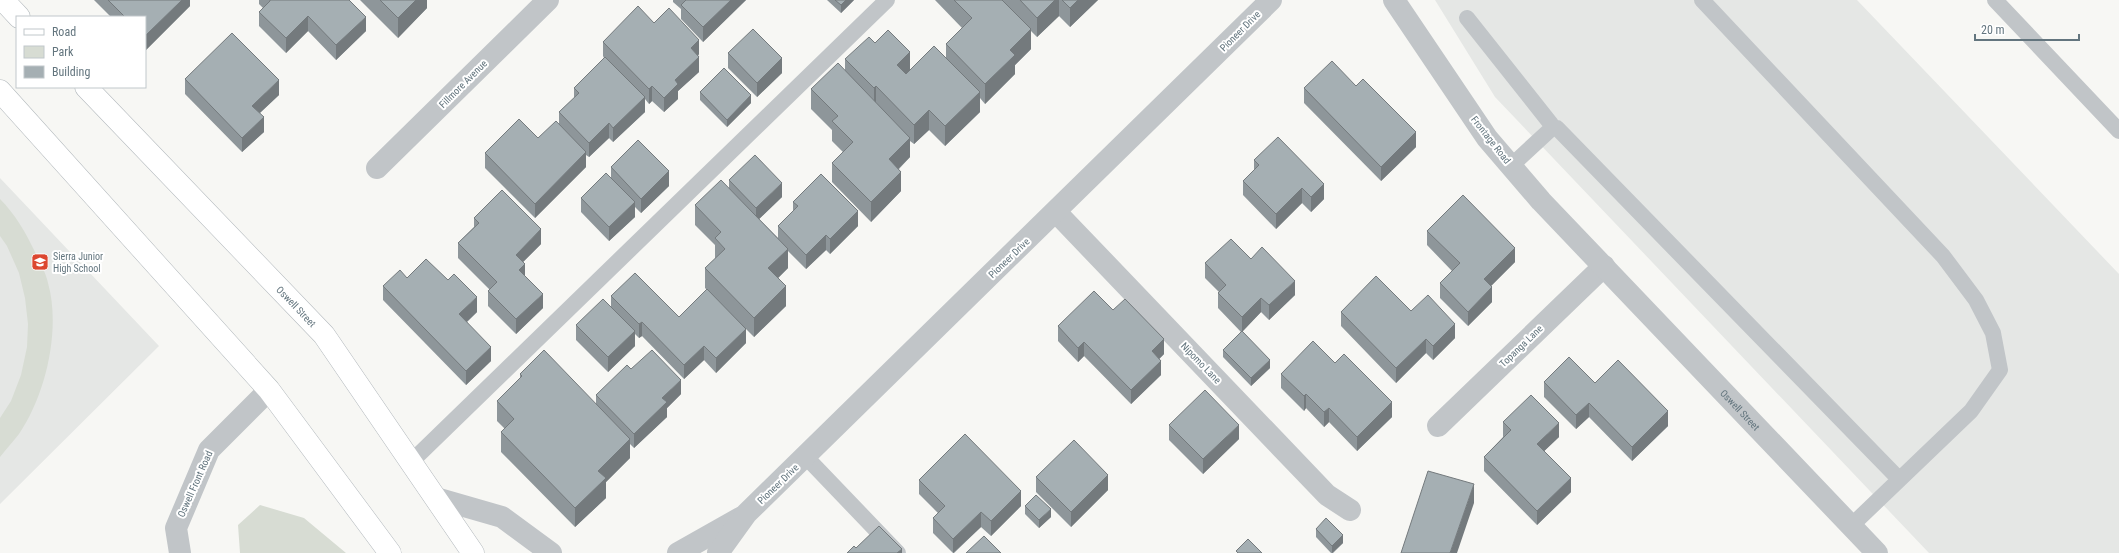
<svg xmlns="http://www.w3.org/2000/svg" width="2119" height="553" font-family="'Roboto Condensed',sans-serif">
<rect width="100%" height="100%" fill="#f7f7f4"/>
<!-- built -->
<path fill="#e5e7e5" d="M1435,0h422l262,274v279h-190l-434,-456z
M0,178l159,168 -159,158z"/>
<!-- green -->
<path fill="#d7dcd3" d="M0,199c15,15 26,34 35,53 4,10 11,20 13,31 13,46 -2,111 -29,151 -6,8 -13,15 -19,23v-39l11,-17 10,-26 6,-28 1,-23 -3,-26 -6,-25 -12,-27 -7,-10z
M260,505l44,13 42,35h-106l-2,-28z"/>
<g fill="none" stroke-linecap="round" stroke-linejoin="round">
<!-- secondary casing -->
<g stroke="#b3b9bd" stroke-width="23">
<g id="secondary">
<path d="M3,0l16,17"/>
<path id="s2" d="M86,87l238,248 149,218"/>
<path d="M0,91l269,299 121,163"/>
</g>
</g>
<!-- service -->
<path stroke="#c1c5c8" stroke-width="16" d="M1702,0l241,256 33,44 17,33 7,37 -29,41 -120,115
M1995,0l124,131
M1467,18l84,106v5
M1511,166l40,-37 6,-1 342,351
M806,457l92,96
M411,462l476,-462"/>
<!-- minor -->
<path stroke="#c1c5c8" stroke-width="22" d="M377,168l171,-168
M1056,212l271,283 23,15
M1438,426l166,-160"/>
<!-- tertiary -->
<g stroke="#c1c5c8" stroke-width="22">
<path id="s1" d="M1394,0l93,138 54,63 336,352"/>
<path d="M436,498l66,19 49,36"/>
<path d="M180,553l-4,-25 33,-78 60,-60"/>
<path d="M678,553l62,-35"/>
<path d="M718,553l28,-39 525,-514"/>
</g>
<!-- secondary -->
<use href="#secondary" stroke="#fff" stroke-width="22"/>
</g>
<!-- wall -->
<path fill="#8e969a" d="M94,0h96v6l-45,45v-34h-34z
M259,0h90l17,31 -30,29 -28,-29 -22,22 -27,-27v-14l4,-4 -4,-4z
M360,0h67v8l-29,30z
M673,0h73l-43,42 -22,-23v-10l-8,-7z
M827,0h27l-13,13z
M935,0h163l-28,27 -11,-11 -22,21 -6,-6v18l-16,16v9l-30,30 -5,-6v14l-35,34 -16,-16 -15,14 -4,-3v16l-11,12 2,22 -30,31 -39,-40v-19l11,-11 -11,-11v-11l-21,-21v-20l34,-18v-12l30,-16 35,27 36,-12v-14l16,-16z
M654,23l45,31 -1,2 1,16 -21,19v8l-14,13 -12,-11 -3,3 -4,-5v13l-32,30 -4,-4 -20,19 -3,-2v12l-51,51 -50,-50v-15l53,-15 21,-13v-13l15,-14v-10l30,-30 -1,-2v-14z
M728,53l54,20 -25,24 -29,-29z
M185,79l94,16 -19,18 4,19 -22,20 -57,-58z
M1304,88l112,59 -35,34 -77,-78z
M700,92l51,11 -24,24 -27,-27z
M1254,160l70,39 -13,13 -9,-9 -26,26 -33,-34v-14l11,-11z
M611,167l58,19 -28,27 -6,-6v10l-26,24 -28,-29v-14l30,-20z
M729,180l53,17 -23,22 19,19v-12l15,-15v-9l65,24 -28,28 -4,-4 -20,19 -18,-18v17l-10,10 8,28 -32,31 -8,-8v14l-30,30 -12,-13 -20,19 -42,-43 -3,2 -4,-4v12l-27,26 -32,-32v-15l35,-17v-12l68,21 28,-27 -2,-2v-20l10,-9v-14l-20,-20v-20l34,-17z
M474,218l67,26 -18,18 2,14 18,32 -27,26 -28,-28v-15l2,-1 -32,-32v-15l16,-16z
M1427,231l88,31 -24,24 1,16 -24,24 -28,-28v-15l12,-12 -25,-26z
M1251,259l44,36 -26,25 -8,-8 -19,20 28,36 -19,18 -28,-29v-7l18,-18 -23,-24v-15l1,-1 -14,-14v-15z
M407,278l41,2 29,32 -10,10 24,39 -25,24 -83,-85v-14z
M1113,310l51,44 -5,5 2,16 -30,29 -47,-48 -6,6 -20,-21v-15z
M1411,311l44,27 -22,22 -7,-7 -30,30 -55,-57v-14z
M1335,363l57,54 -35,34 -28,-29 -5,5 -18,-19 -2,3 -23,-23v-14z
M631,369l50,25 -14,14v9l-33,31 -4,-4v14l-24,24v16l-31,29 -74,-75v-20l4,-3 -8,-8v-20l23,-23v-4l76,30v-9z
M1544,382l51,1 73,43 -36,35 -43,-44 -13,12 -32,-32z
M1503,422l56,15 -15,14 27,41 -34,33 -53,-54v-14l19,-20z
M1169,425l70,14 -36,35 -34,-34z
M1036,477l72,13 -37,37 -35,-35z
M919,480l102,26 -30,30 -10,-9 -27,26h-1l-20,-20v-15l5,-5 -19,-19z
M1025,506l26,11 -12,11 -14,-14z
M1316,529l27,14 -10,10h-2l-15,-16z"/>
<!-- shaded-wall -->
<path fill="#747a7d" d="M182,0h8v6l-45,45v-15z
M416,0h11v8l-29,30v-20z
M731,0h15l-43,42v-15z
M846,0h8l-13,13v-8z
M1055,0h4v16l-22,21v-19z
M1078,0h20l-28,27v-19z
M308,16v15l-22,22v-15z
M366,17v14l-30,29v-15z
M1031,29v20l-16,16v9l-30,30v-20l25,-34z
M699,40v14l-8,9v-15z
M910,52v20l-13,12v-19z
M699,57v15l-21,19v8l-14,13v-14l11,-18z
M782,58v15l-25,24v-14z
M279,80v15l-27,25v-14z
M652,86v15l-3,3v-15z
M876,86v20l-2,2v-20z
M980,92v20l-35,34v-20z
M751,95v8l-24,24v-7z
M645,97v15l-32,30v-14z
M929,110v20l-15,14v-19z
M264,117v15l-22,20v-14z
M609,123v15l-20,19v-14z
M1416,132v15l-35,34v-14z
M910,138v19l-21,21v-19z
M586,152v15l-51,51v-14z
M669,171v15l-28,27v-14z
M901,172v19l-30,31v-20z
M782,183v14l-26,25v-14z
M1324,184v15l-13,13v-15z
M1302,188v15l-26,26v-15z
M635,202v15l-26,24v-14z
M858,211v15l-28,28v-15z
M541,229v15l-25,25v-14z
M826,235v15l-20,19v-14z
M1515,248v14l-31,31v-14z
M788,249v19l-20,20v-20z
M525,264v14l-6,-8z
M1295,281v14l-26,25v-15z
M786,286v20l-32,31v-19z
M1492,287v15l-24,24v-14z
M543,294v14l-27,26v-15z
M477,297v15l-18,17v-15z
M1261,298v14l-19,20v-15z
M642,322v14l-3,2v-14z
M1455,324v14l-22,22v-14z
M746,329v14l-30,30v-15z
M635,331v15l-27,26v-15z
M1164,339v15l-12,12v-15z
M1426,339v14l-30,30v-15z
M1084,342v14l-6,6v-14z
M704,346v14l-20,19v-14z
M491,347v14l-25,24v-14z
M1270,360v8l-19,18v-8z
M1161,361v14l-30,29v-14z
M681,380v14l-14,14v9l-33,31v-14l28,-36z
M1306,394v14l-2,3v-15z
M1392,402v15l-35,34v-14z
M1589,403v14l-13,12v-14z
M1329,408v14l-5,5v-15z
M1668,411v15l-36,35v-14z
M1559,423v14l-22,21v-14z
M1239,425v14l-36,35v-15z
M630,439v19l-24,24v16l-31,29v-19l23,-37z
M1108,475v15l-37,37v-15z
M1571,478v14l-34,33v-14z
M1474,484v19l-17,50h-7z
M1021,491v15l-30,30v-15z
M1051,509v8l-12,11v-8z
M981,512v15l-28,26v-14z
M1343,535v8l-11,10v-7z
M902,549v4h-5z"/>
<!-- building -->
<path fill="#a5afb3" stroke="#747a7d" d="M108,0h74l-37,36v-19h-20z
M270,0h79l17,17 -30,28 -28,-29 -22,22 -27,-26 11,-11z
M380,0h36l-18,18z
M686,0h45l-28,27 -22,-22z
M835,0h11l-5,5z
M954,0h48l29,29 -21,21 5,5 -30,29 -39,-40 26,-26z
M1020,0h35l-18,18z
M1062,0h16l-8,8z
M638,6l16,17 15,-15 30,32 -8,8 8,9 -24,23 3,4 -14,14 -12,-12 -3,3 -46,-47z
M753,29l29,29 -25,25 -29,-30z
M888,30l22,22 -13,13 9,9 28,-28 46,46 -35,34 -16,-16 -15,15 -38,-39 -2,2 -29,-29 24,-22 6,6z
M232,33l47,47 -27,26 12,11 -22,21 -57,-59z
M605,57l40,40 -32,31 -4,-5 -20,20 -30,-31 20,-19 -5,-5z
M1332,61l24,25 7,-7 53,53 -35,35 -77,-79z
M838,63l72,75 -21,21 12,13 -30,30 -39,-39 21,-21 -21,-21 6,-5 -27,-27z
M724,68l27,27 -24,25 -27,-28z
M519,119l19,19 18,-17 30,31 -51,52 -50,-51z
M1278,137l46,47 -13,13 -9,-9 -26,26 -33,-33 16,-16 -5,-5z
M638,140l31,31 -28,28 -30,-32z
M755,155l27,28 -26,25 -27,-28z
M606,173l29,29 -26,25 -28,-29z
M821,174l37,37 -28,28 -4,-4 -20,20 -28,-29 20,-20 -5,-4z
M721,180l67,69 -20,19 18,18 -32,32 -49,-50 20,-19 -10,-11 6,-6 -26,-27z
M502,190l39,39 -25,26 9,9 -6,6 24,24 -27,25 -28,-28 9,-9 -39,-39 21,-20 -5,-5z
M1463,195l52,53 -31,31 8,8 -24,25 -28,-29 20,-20 -33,-32z
M1231,239l20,20 11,-12 33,34 -26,24 -8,-7 -19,19 -24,-24 8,-8 -21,-22z
M426,259l22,21 6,-6 23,23 -18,17 32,33 -25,24 -83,-85 17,-16 7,8z
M635,273l44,44 28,-28 39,40 -30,29 -12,-12 -20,19 -42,-43 -3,2 -28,-28z
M1376,276l35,35 17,-16 27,29 -22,22 -7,-7 -30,29 -55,-56z
M1094,291l19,19 12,-11 39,40 -12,12 9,10 -30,29 -47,-48 -6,6 -20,-22z
M603,299l32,32 -27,26 -32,-32z
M1242,331l28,29 -19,18 -28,-28z
M1313,341l22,22 9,-9 48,48 -35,35 -28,-29 -5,4 -18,-18 -2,2 -23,-22z
M544,350l86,89 -32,32 8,7 -31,30 -74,-76 13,-13 -17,-18 25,-25 -2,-2z
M652,350l29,30 -19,18 5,4 -33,32 -38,-39 31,-30 4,4z
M1569,357l26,26 23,-23 50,51 -36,36 -43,-44 -13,12 -32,-33z
M1205,390l34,35 -36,34 -34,-34z
M1531,395l28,28 -22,21 34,34 -34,33 -53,-54 27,-27 -8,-8z
M965,434l56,57 -30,30 -10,-9 -28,27 -20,-21 12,-12 -26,-26z
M1074,440l34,35 -37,37 -35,-35z
M1428,471l46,13 -24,69h-49z
M1036,495l15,14 -12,11 -14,-14z
M1326,518l17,17 -11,11 -16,-17z
M879,526l23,23 -5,4h-50l7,-7 2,2z
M984,536l17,17h-35z
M1248,539l14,14h-24l-2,-2z"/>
<!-- icons -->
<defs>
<g id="school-square" transform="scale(0.9)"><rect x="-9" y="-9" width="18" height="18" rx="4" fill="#dc462f" stroke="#fff"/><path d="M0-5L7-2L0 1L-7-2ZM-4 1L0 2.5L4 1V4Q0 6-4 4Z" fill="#fff"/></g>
</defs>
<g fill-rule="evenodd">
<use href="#school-square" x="40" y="262"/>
</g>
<g text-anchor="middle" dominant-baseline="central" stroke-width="4" stroke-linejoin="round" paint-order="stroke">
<!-- street labels -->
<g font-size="10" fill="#63757e" stroke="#fff">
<text transform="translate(1240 31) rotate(-45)">Pioneer Drive</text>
<text transform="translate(463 84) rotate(-45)">Fillmore Avenue</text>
<text transform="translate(1491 140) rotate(52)">Frontage Road</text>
<text transform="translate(1009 258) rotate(-44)">Pioneer Drive</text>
<text stroke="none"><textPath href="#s2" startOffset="304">Oswell Street</textPath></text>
<text transform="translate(1521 346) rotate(-44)">Topanga Lane</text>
<text transform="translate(1201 363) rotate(46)">Nipomo Lane</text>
<text stroke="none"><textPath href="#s1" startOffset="538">Oswell Street</textPath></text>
<text transform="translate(195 484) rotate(-66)">Oswell Front Road</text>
<text transform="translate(778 484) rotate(-44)">Pioneer Drive</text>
</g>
<!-- poi labels -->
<g font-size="10" fill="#63757e" stroke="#fff" text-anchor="start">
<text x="53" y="256">Sierra Junior<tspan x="53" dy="12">High School</tspan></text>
</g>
</g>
<!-- legend -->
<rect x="16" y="16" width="130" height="72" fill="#ffffff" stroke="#c1c8cb"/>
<rect x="24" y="29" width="20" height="6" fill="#ffffff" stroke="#c1c8cb"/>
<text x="52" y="36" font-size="12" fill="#63757e">Road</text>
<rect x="24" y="46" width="20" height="12" fill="#d7dcd3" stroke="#c1c8cb"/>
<text x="52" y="56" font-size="12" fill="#63757e">Park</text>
<rect x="24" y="66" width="20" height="12" fill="#a5afb3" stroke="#c1c8cb"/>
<text x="52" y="76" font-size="12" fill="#63757e">Building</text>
<!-- scale -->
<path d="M1975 34v6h104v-6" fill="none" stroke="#63757e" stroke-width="2"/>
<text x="1981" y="34" font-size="12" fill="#63757e" stroke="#ffffff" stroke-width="3" paint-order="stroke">20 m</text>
</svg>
